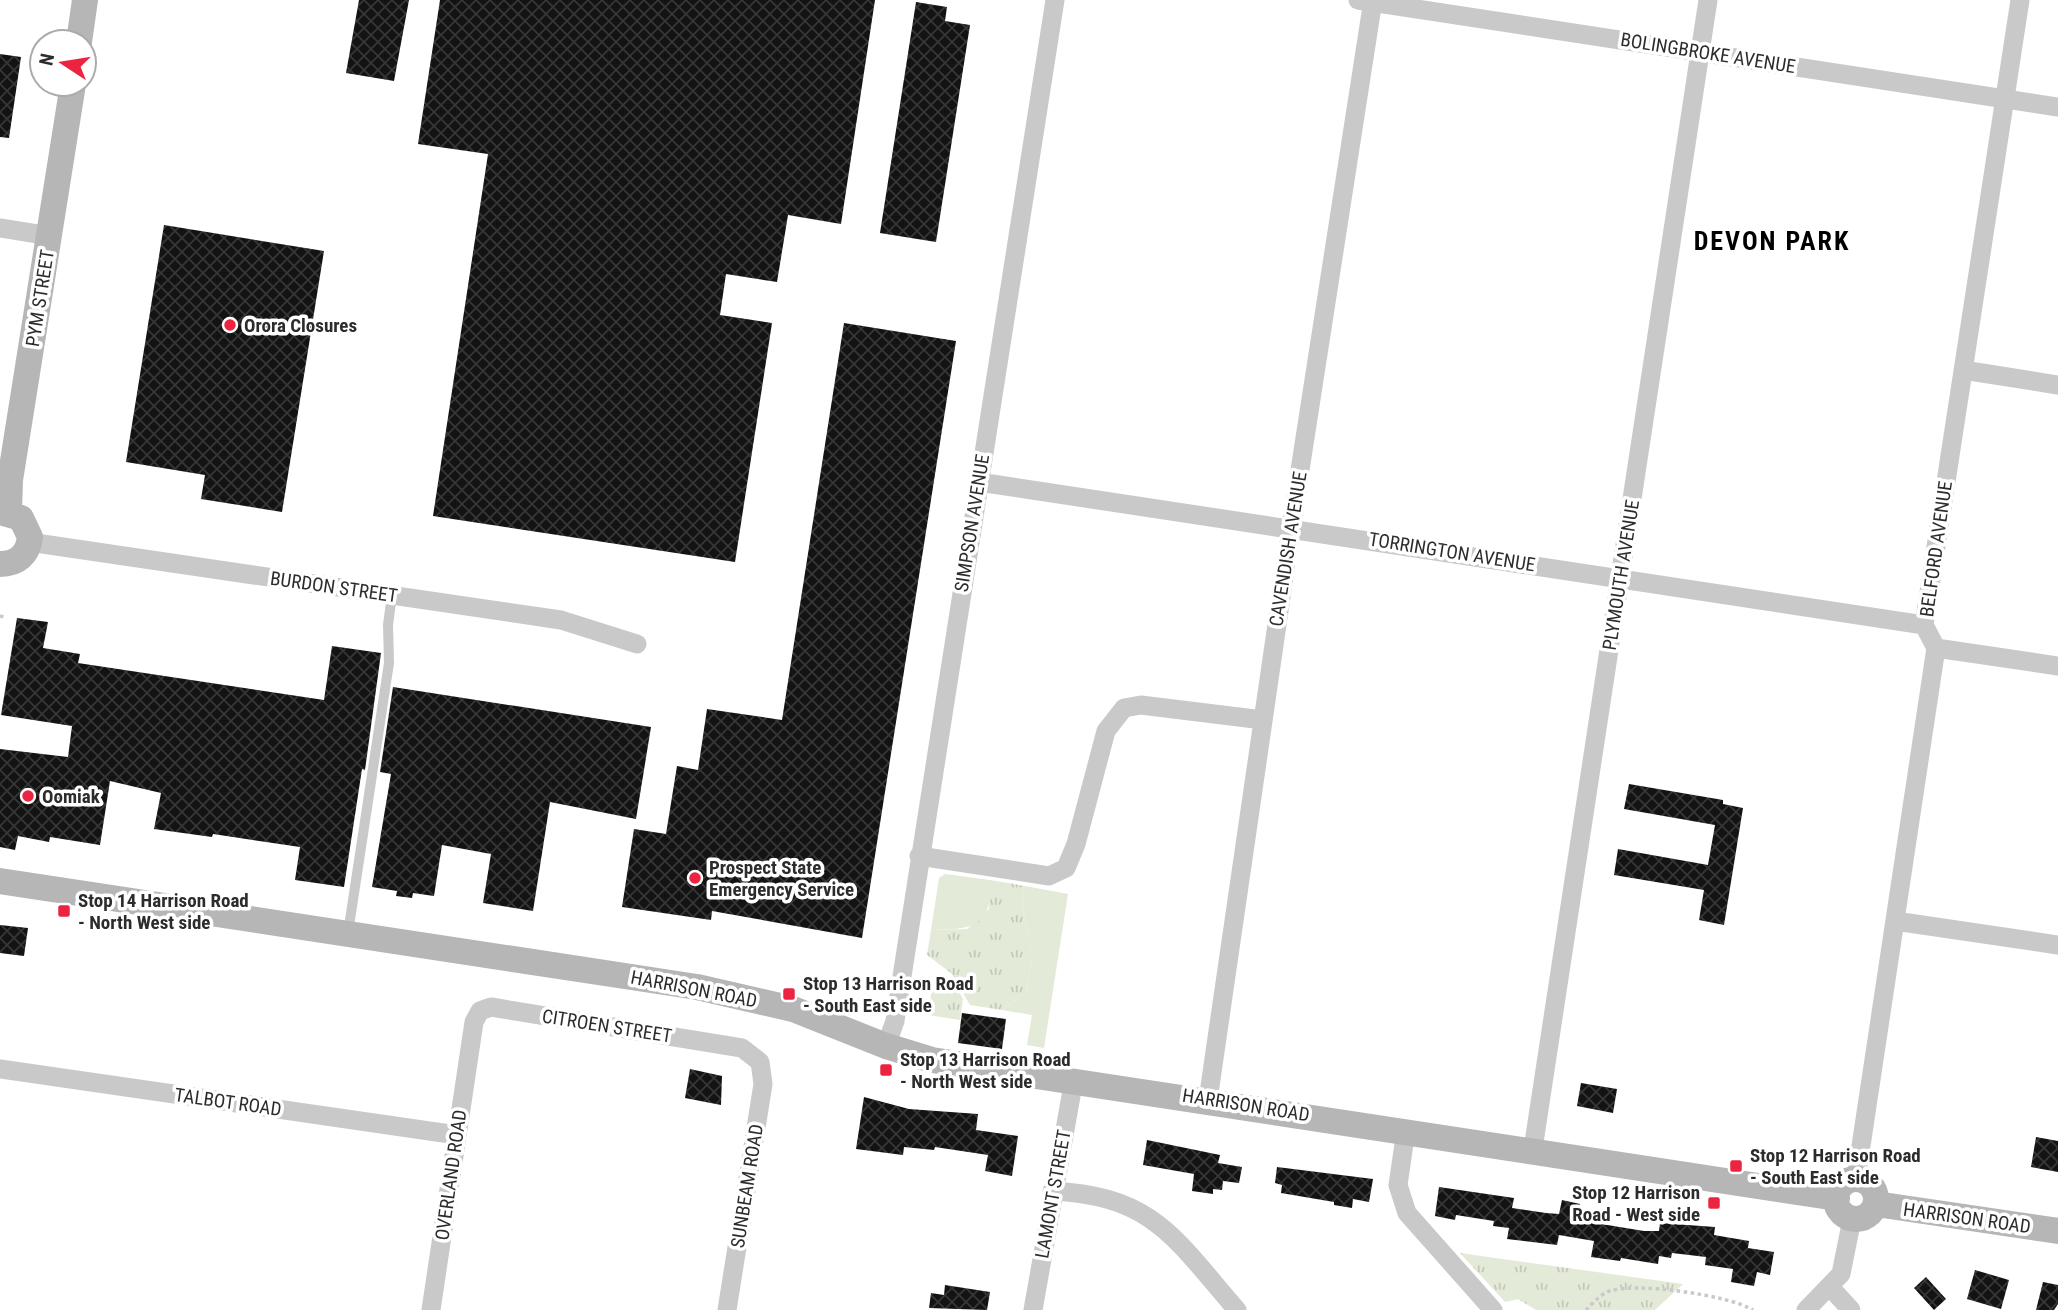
<svg xmlns="http://www.w3.org/2000/svg" width="2058" height="1310" font-family="'Roboto Condensed',sans-serif">
<defs>
<pattern id="park-tufts" width="24" height="20" patternUnits="userSpaceOnUse" patternTransform="scale(1.75)"><rect width="24" height="20" fill="#e3ead8"/><path d="M3 7l-1-3M5 7V3M7 7l1-3M15 17l-1-3M17 17v-4M19 17l1-3" fill="none" stroke="#c3c9ba"/></pattern>
<pattern id="building-cross-hatch" width="8" height="8" patternUnits="userSpaceOnUse" patternTransform="scale(1.75)"><rect width="8" height="8" fill="#131313"/><path d="M0 0l8 8M0 8l8-8" fill="none" stroke="#363636"/></pattern>
</defs>
<rect width="100%" height="100%" fill="#fff"/>
<!-- park -->
<path fill="url(#park-tufts)" d="M990,880l35,6c-7,21 2,35 5,56 3,17 -1,34 -4,51l-24,17 -32,-5 -19,-32 -24,-18 4,-25 36,-1 22,-20z
M933,982l22,3 8,14 -3,21 -32,-5z
M1460,1253l223,31 -28,26h-119l-18,-11 -13,3z"/>
<!-- garden -->
<path fill="#e3ead8" d="M945,874l45,6c3,48 -18,49 -59,50l8,-52z
M1025,886l43,8 -24,154 -17,-3 5,-30 -30,-5 24,-17c3,-17 7,-34 4,-51 -3,-21 -12,-35 -5,-56z"/>
<!-- building -->
<path fill="url(#building-cross-hatch)" d="M359,0h50l-15,81 -48,-8z
M440,0h435l-34,224 -53,-9 -11,67 -51,-8 -6,41 52,8 -37,239 -302,-46 55,-362 -70,-10z
M916,2l31,5 -2,14 25,4 -34,217 -56,-9z
M0,54l21,3 -12,81 -9,-1z
M164,225l160,26 -42,261 -81,-13 4,-24 -79,-13z
M844,323l112,18 -94,597 -150,-27 -1,9 -89,-13 12,-78 32,5 11,-68 21,4 9,-61 75,11z
M17,618l31,4 -5,26 37,6 -2,9 246,37 8,-54 49,7 -16,117 -3,-1 -18,118 -49,-7 5,-33 -87,-13 -1,3 -58,-8 7,-36 -51,-12 -10,64 -50,-8 -1,5 -31,-6 -3,14 -15,-3v-98l68,8 4,-31 -71,-11z
M393,687l258,40 -15,92 -86,-17 -17,109 -50,-8 8,-49 -49,-9 -8,51 -21,-3 -1,5 -16,-2 1,-5 -25,-4 19,-113 -11,-2z
M1629,784l94,16v4l20,4 -19,117 -25,-5 5,-30 -90,-15 4,-26 90,16 7,-40 -91,-16z
M0,925l28,3 -4,28 -24,-3z
M962,1013l44,6 -4,30 -44,-6z
M690,1069l32,7 -1,29 -36,-7z
M1581,1083l36,6 -4,24 -36,-7z
M864,1097l45,12 69,5 -2,16 42,6 -6,40 -27,-5 3,-16 -53,-8 -1,3 -30,-3 -1,8 -47,-6z
M2036,1137l22,4v31l-27,-5z
M1147,1140l73,15 -2,8 24,4 -3,16 -16,-2 -1,9 -9,-1v5l-21,-3 2,-17 -51,-9z
M1277,1167l96,12 -4,23 -16,-3 -1,9 -18,-3v-3l-53,-9 1,-8 -7,-2z
M1439,1187l75,11 -2,10 34,5 13,1 3,-14 18,4 -3,16 67,11h15l1,-8 55,4 -1,8 35,6 -1,7 26,4 -4,23 -13,-3 -3,14 -23,-4 2,-13 -28,-4 1,-8 -34,-4 -1,5 -12,-2 -1,8 -37,-6 -1,3 -29,-4 3,-16 -35,-6 -2,10 -50,-6 2,-11 -16,-2 1,-5 -38,-6 -1,5 -20,-4z
M1975,1270l34,10 -8,29 -34,-10z
M1926,1277l20,22 -12,11 -20,-22z
M2043,1282l15,3v19l-4,6h-18z
M945,1285l45,7 -3,18 -58,-2 2,-15 13,2z"/>
<g fill="none" stroke-linecap="round" stroke-linejoin="round">
<!-- path -->
<path stroke="#c9c9c9" stroke-width="3.5" stroke-dasharray="3.5 3.5" stroke-linecap="butt" d="M0,616l4,1
M1586,1310c6,-6 13,-14 21,-18 25,-11 122,3 146,18"/>
<!-- lane -->
<path stroke="#c9c9c9" stroke-width="10" d="M348,933l41,-270 -1,-38 4,-30"/>
<!-- street -->
<path stroke="#c9c9c9" stroke-width="19" d="M1358,0l700,107
M0,228l50,8
M1963,370l95,15
M979,482l945,143
M29,542l532,78 76,24
M1936,648l122,18
M919,856l130,20 17,-8 10,-24 30,-113 18,-23 17,-3 122,15
M1895,921l163,24
M886,1046l9,-25 160,-1021
M0,1069l457,66
M1208,1100l83,-572 82,-528
M1406,1130l-8,55 9,28 86,97
M1533,1149l175,-1149
M1856,1179l80,-531 -12,-23 96,-625
M1052,1191c102,5 123,48 185,119
M1830,1287l21,23
M431,1310l43,-288 6,-11 11,-4 251,41 18,14 3,22 -36,226
M1033,1310l41,-231
M1806,1310l35,-36 11,-55"/>
<!-- secondary -->
<path stroke="#b6b6b6" stroke-width="26" d="M79,42l6,-42
M0,512l21,6 9,19c-2,18 -13,27 -30,27
M9,512l1,-32 63,-396
M0,881l697,106 96,22 93,37 46,14 905,138
M1836 1199a20 20 0 1 1 40 0a20 20 0 1 1-40 0Z
M1876,1204l182,27"/>
</g>
<!-- markers -->
<g fill="#eb2541" stroke="#fff" stroke-width="2.5">
<circle cx="230" cy="325" r="7"/>
<circle cx="28" cy="796" r="7"/>
<circle cx="695" cy="878" r="7"/>
<rect x="57" y="904" width="14" height="14" rx="3.5"/>
<rect x="782" y="987" width="14" height="14" rx="3.5"/>
<rect x="879" y="1063" width="14" height="14" rx="3.5"/>
<rect x="1729" y="1159" width="14" height="14" rx="3.5"/>
<rect x="1707" y="1196" width="14" height="14" rx="3.5"/>
</g>
<g text-anchor="middle" dominant-baseline="central" stroke-width="7" stroke-linejoin="round" paint-order="stroke">
<!-- street labels -->
<g font-size="19" fill="#2c2c2c" stroke="#fff">
<text transform="translate(1708 53) rotate(9)">BOLINGBROKE AVENUE</text>
<text transform="translate(40 298) rotate(-81)">PYM STREET</text>
<text transform="translate(972 523) rotate(-81)">SIMPSON AVENUE</text>
<text transform="translate(1288 549) rotate(-81)">CAVENDISH AVENUE</text>
<text transform="translate(1936 549) rotate(-82)">BELFORD AVENUE</text>
<text transform="translate(1452 552) rotate(9)">TORRINGTON AVENUE</text>
<text transform="translate(1621 575) rotate(-81)">PLYMOUTH AVENUE</text>
<text transform="translate(334 587) rotate(8)">BURDON STREET</text>
<text transform="translate(694 989) rotate(11)">HARRISON ROAD</text>
<text transform="translate(607 1026) rotate(9)">CITROEN STREET</text>
<text transform="translate(228 1102) rotate(8)">TALBOT ROAD</text>
<text transform="translate(1246 1105) rotate(9)">HARRISON ROAD</text>
<text transform="translate(451 1175) rotate(-82)">OVERLAND ROAD</text>
<text transform="translate(747 1186) rotate(-81)">SUNBEAM ROAD</text>
<text transform="translate(1053 1194) rotate(-80)">LAMONT STREET</text>
<text transform="translate(1967 1218) rotate(8)">HARRISON ROAD</text>
</g>
<!-- poi labels -->
<g font-size="19" font-weight="bold" fill="#2c2c2c" stroke="#fff" text-anchor="start">
<text x="244" y="325">Orora Closures</text>
<text x="42" y="796">Oomiak</text>
<text x="709" y="867">Prospect State<tspan x="709" dy="22">Emergency Service</tspan></text>
<text x="78" y="900">Stop 14 Harrison Road<tspan x="78" dy="22">- North West side</tspan></text>
<text x="803" y="983">Stop 13 Harrison Road<tspan x="803" dy="22">- South East side</tspan></text>
<text x="900" y="1059">Stop 13 Harrison Road<tspan x="900" dy="22">- North West side</tspan></text>
<text x="1750" y="1155">Stop 12 Harrison Road<tspan x="1750" dy="22">- South East side</tspan></text>
<text x="1700" y="1192" text-anchor="end">Stop 12 Harrison<tspan x="1700" dy="22">Road - West side</tspan></text>
</g>
<!-- district labels -->
<g font-size="26" font-weight="bold" letter-spacing="2" fill="#000" stroke="#fff">
<text x="1772" y="241">DEVON PARK</text>
</g>
</g>
<!-- north arrow -->
<g transform="translate(63 63) rotate(282)"><circle r="33" fill="#ffffff" stroke="#ababab" stroke-width="2"/>
<path d="M0-5L12 26L0 18L-12 26Z" fill="#eb2541"/>
<text y="-10" font-size="19" font-weight="bold" text-anchor="middle" fill="#2c2c2c">N</text>
</g>
</svg>
